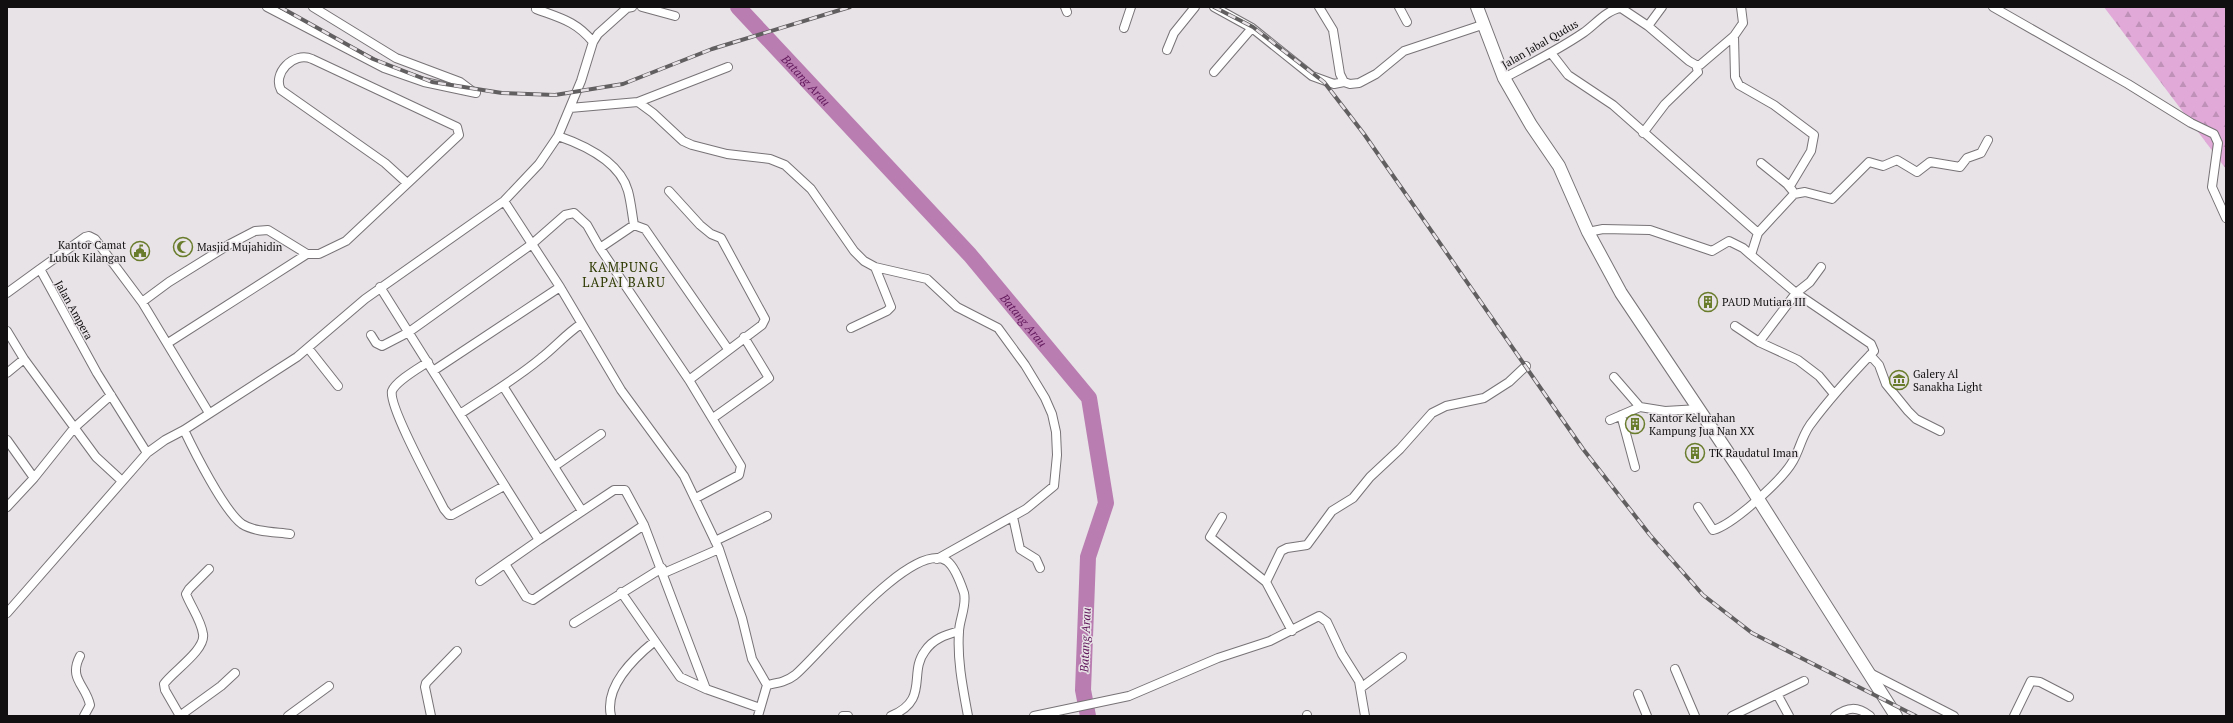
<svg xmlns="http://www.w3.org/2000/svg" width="2233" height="723" font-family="'PT Serif',serif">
<defs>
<pattern id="forest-firs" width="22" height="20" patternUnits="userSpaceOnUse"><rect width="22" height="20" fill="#e0a9d8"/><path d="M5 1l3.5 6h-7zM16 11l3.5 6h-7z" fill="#bf90b8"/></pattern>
</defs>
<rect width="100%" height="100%" fill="#e8e3e7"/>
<!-- forest -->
<path fill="url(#forest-firs)" d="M2104,7h122v162z"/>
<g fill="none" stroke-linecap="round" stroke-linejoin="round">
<!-- river -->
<path stroke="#b97db1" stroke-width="16" id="s1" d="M738,7l232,248 119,143 17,105 -18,54 -5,133 5,26"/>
<!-- street casing -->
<g stroke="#777376" stroke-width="10">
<path id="street" d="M267,7l117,61 40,14 52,11
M313,7l83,51 64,24 12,9
M642,7l33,9
M1065,7l2,5
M1214,7l38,21 60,48 22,8 10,-2 6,2 9,-1 17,-9 28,-23 78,-26
M1319,7l14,23 7,44 4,8
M1399,7l8,15
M1993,7l135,77 63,39 23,11 4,9 -6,44 14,31
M536,9c24,9 40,12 57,33
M1648,26l14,-19
M1124,28l7,-21
M1734,36l1,41 4,8 35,20 40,30 -3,16 -21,35
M1167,50l7,-17 21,-26
M1551,53l17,22 45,30 145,128
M1696,65h4l34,-29 9,-13 -2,-16
M1214,72l38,-44
M1504,78c26,-14 54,-28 79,-45 12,-8 23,-23 38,-25l27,18 41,35 7,4 2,7 -33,32 -22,29
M638,102l90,-35
M570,108l68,-6 15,11 30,28 9,4 35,9 43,5 15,6 26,24 43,62 10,10 11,6 52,12 30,28 41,21 27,37 20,33 7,16 4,18 1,23 -3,31 -28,23 -89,50
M558,136c26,9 62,26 70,55 3,11 4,23 6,34
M1761,163l26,21 5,6
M669,191l31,34 11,9 10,4 44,81 -3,6 -73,55
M504,201l56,86 61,103 63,86 35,73 23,69 10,41 15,26
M1588,232l15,-3 47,1 62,21 17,-10 14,7 8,7
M600,248l34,-23 11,4 83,120
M380,287l159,253 75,-50h11l19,35 62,164 54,19
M7,293l33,-24
M142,302l27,-20 61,-38 25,-13 13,-1 39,24
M1735,326l24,16 37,-49 14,-11 11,-15
M851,328l36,-17 4,-4 -16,-40
M7,331l17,28 72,98 26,24
M371,335l5,8 6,3 27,-14 123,-88 33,-29 9,-2 13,12 13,23 89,132 52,86 -2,9 -43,23
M1759,342l39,18 21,16 15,18
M168,343l139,-89h12l27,-13 113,-106 -2,-8 -145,-68c-19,-8 -40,15 -31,31l104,73 22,20
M308,348l30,38
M1870,355l9,10 7,19 22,27 8,8 24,12
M428,362c-9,6 -32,19 -36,29 -4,15 43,100 52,118l5,6h3l52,-29
M433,371l127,-84
M7,373l17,-14
M1614,377l26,30
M503,386l79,125
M460,414c27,-18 56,-35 81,-56 14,-11 25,-24 40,-34
M1621,415l14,52
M713,418l56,-40 -25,-41
M1610,420l30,-13 25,4 34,-2
M184,430c10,21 40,81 58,94 12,8 34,8 48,10
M7,440l27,38
M147,453l-50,-80 -57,-104 45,-32 4,-1 6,3 47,63 67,111
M555,466l46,-32
M7,507l27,-29 40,-50 37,-33
M1698,507l15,23c20,-5 70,-51 80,-69 7,-12 8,-23 17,-36 20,-27 41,-50 64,-74l-3,-7 -75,-51 -45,-38 7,-22 36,-39 11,-2 27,7 37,-37 14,4 14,-6 20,12 13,-10 30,5 7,-9 14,-5 7,-13
M1013,517l7,32 16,10 4,9
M1222,517l-12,20 56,45
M715,541l52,-25
M505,564l21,33 7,3 111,-75
M664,573l55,-24
M480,581l59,-41
M621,592l59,85 26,12
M7,613l140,-160 18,-13 19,-10 113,-73 68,-58 139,-98 35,-37 19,-28 23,-55 12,-39 5,-8 29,-26 5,-1
M574,623l88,-55
M1292,631l-26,-49 15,-31 6,-3 20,-3 25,-34 21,-13 17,-21 30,-28 32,-36 14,-7 38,-8 25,-16 17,-16
M80,656c-12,23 6,29 10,49l-6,11
M1675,669l20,47
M1870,673l84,43
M1362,687l40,-30
M1638,694l9,22
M1777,694l12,22
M181,715l40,-29 14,-13
M1307,715v1
M180,716l-15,-26 -1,-6c8,-12 42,-34 39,-50 -2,-14 -12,-27 -17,-40l3,-5 20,-20
M288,716l41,-30
M431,716l-6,-29 1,-4 31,-32
M611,716c-7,-30 23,-58 44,-75
M758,716l9,-31c11,-2 19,-3 28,-10 24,-20 118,-137 152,-114 8,6 14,23 17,32 3,13 -5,27 -5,39 -2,28 4,57 9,84
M843,716h5
M891,716c39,-16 17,-43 34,-65 8,-12 20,-16 34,-20
M1034,716l95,-20 89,-38 52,-17 49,-25 8,6 15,32 17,27 6,35
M1732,716l72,-35
M1835,716c13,-9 22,-10 35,0
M2014,716l17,-35 9,1 29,15"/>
</g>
<!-- secondary casing -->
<g stroke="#777376" stroke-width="14">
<path id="secondary" d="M1477,7l27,71 27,47 28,41 29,66 33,61 120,179 155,244"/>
</g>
<!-- street -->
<use href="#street" stroke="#fff" stroke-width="8"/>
<!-- secondary -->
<use href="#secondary" stroke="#fff" stroke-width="12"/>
<!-- rail casing -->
<g stroke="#625f61" stroke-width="4">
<path id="rail" d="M280,7l93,52 59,23 70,11 53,2 68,-11 89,-35 138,-42
M1214,7l39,20 71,55 40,52 219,315 67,86 53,60 49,38 164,83"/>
</g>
<!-- rail -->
<use href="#rail" stroke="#e8e3e7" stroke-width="2.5" stroke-dasharray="8" stroke-linecap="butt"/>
</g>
<!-- icons -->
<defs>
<g id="mosque-ring" transform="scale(1)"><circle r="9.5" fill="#e8e3e7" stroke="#697c2c" stroke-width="1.5"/><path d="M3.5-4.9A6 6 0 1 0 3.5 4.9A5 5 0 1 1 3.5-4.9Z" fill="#697c2c"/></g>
<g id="civic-ring" transform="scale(1)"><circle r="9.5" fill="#e8e3e7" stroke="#697c2c" stroke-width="1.5"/><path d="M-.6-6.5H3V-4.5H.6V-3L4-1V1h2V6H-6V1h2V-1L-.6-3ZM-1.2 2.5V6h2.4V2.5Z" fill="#697c2c"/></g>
<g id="building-ring" transform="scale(1)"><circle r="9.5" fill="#e8e3e7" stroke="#697c2c" stroke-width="1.5"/><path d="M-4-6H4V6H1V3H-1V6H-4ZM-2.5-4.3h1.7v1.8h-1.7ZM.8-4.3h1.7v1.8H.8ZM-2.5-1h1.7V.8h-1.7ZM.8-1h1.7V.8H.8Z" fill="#697c2c"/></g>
<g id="museum-ring" transform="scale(1)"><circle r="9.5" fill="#e8e3e7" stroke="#697c2c" stroke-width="1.5"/><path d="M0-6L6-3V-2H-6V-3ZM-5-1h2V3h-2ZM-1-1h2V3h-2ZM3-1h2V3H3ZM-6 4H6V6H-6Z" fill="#697c2c"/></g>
</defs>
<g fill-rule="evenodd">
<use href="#mosque-ring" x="183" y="247"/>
<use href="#civic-ring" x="140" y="251"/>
<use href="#building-ring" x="1708" y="302"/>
<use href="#museum-ring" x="1899" y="380"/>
<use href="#building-ring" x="1635" y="424"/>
<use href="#building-ring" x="1695" y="453"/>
</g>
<g text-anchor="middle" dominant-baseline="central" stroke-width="3" stroke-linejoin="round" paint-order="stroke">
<!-- street labels -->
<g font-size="11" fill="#110f10" stroke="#e8e3e7">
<text transform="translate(1540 44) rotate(-30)">Jalan Jabal Qudus</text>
<text transform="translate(74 310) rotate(61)">Jalan Ampera</text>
</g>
<!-- poi labels -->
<g font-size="11" fill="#110f10" stroke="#e8e3e7" text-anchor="start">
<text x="126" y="245" text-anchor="end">Kantor Camat<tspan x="126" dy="13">Lubuk Kilangan</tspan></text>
<text x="197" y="247">Masjid Mujahidin</text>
<text x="1722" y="302">PAUD Mutiara III</text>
<text x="1913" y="374">Galery Al<tspan x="1913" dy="13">Sanakha Light</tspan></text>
<text x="1649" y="418">Kantor Kelurahan<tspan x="1649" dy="13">Kampung Jua Nan XX</tspan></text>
<text x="1709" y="453">TK Raudatul Iman</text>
</g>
<!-- water labels -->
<g font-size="12" font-style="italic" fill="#61185b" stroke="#e8e3e7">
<text stroke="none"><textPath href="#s1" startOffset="100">Batang Arau</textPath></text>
<text stroke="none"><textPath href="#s1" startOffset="424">Batang Arau</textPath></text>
<text transform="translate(1085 640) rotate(-88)">Batang Arau</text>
</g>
<!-- quarter labels -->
<g font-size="13" letter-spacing="1" fill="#2d3900" stroke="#e8e3e7">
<text x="624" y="267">KAMPUNG<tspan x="624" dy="15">LAPAI BARU</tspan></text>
</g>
</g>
<!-- border -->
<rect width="2233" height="723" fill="none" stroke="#110f10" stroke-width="16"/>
</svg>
